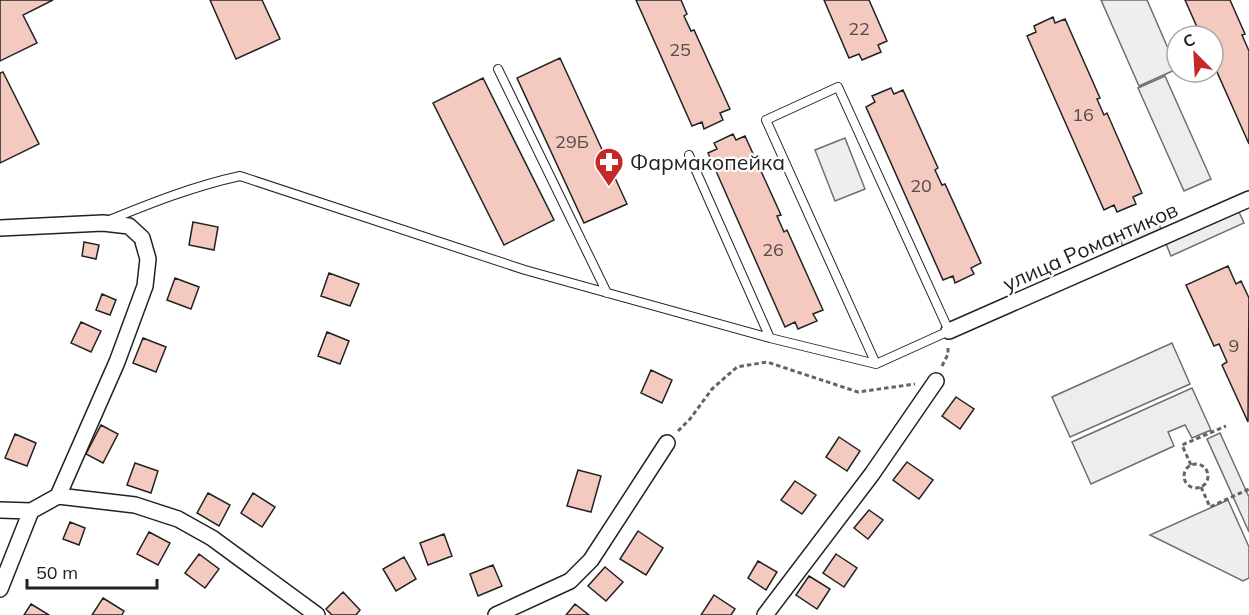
<svg xmlns="http://www.w3.org/2000/svg" width="1249" height="615" font-family="Mulish,sans-serif">
<rect width="100%" height="100%" fill="#fff"/>
<!-- green -->
<path fill="#eee" stroke="#6f6f6f" stroke-width="1.5" d="M1101,0h46l30,69 -38,17z
M845,138l20,51 -30,12 -20,-51z
M1228,500l21,47v31l-6,3 -93,-46z"/>
<!-- parking -->
<path fill="#ededed" stroke="#6f6f6f" stroke-width="1.5" d="M1165,76l46,103 -27,12 -46,-103z
M1239,212l5,11 -73,33 -5,-12z
M1156,217l5,12 -38,17 -6,-12z
M1172,343l18,41 -120,53 -18,-40z
M1192,388l19,42 -19,8 -7,-13 -17,7 6,14 -83,38 -19,-42z
M1220,433l29,64v35l-42,-93z"/>
<!-- building -->
<path fill="#f3c9c0" stroke="#222" stroke-width="1.5" d="M0,0h53l-30,15 14,28 -37,18z
M210,0h52l18,39 -44,20z
M636,0h45l6,14 -3,2 7,15 3,-1 36,79 -10,4 3,7 -19,9 -2,-7 -10,4z
M824,0h45l18,41 -9,4 3,7 -19,8 -3,-6 -10,4z
M1185,0h45l15,34 -3,1 7,16v93l-36,-81v-27h-12z
M1053,17l2,6 10,-4 35,79 -3,1 7,16 3,-2 35,80 -9,4 3,7 -19,8 -3,-7 -10,5 -77,-174 9,-4 -2,-6z
M560,58l67,146 -43,19 -67,-145z
M3,72l36,72 -39,19v-90z
M483,78l71,142 -50,25 -71,-142z
M891,88l3,6 9,-4 35,78 -3,2 7,15 3,-1 36,79 -10,5 3,6 -19,9 -2,-7 -10,4 -77,-173 9,-5 -3,-6z
M733,134l3,6 9,-4 36,79 -4,1 7,16 3,-2 36,80 -10,4 4,7 -19,8 -3,-7 -10,5 -77,-174 9,-4 -3,-6z
M193,222l25,5 -4,23 -25,-5z
M84,242l15,3 -3,14 -14,-3z
M1228,266l8,18 5,-3 8,17 -1,124 -26,-57 5,-3 -8,-18 -5,2 -28,-61z
M329,273l30,11 -9,22 -29,-10z
M175,278l24,9 -8,22 -24,-9z
M102,294l14,6 -6,15 -14,-5z
M81,322l20,9 -10,21 -20,-9z
M327,332l22,9 -9,23 -22,-8z
M143,338l23,9 -10,25 -23,-9z
M651,370l21,10 -10,23 -21,-10z
M956,397l18,12 -14,20 -18,-13z
M101,425l17,9 -15,29 -17,-9z
M15,434l21,9 -9,23 -22,-8z
M839,437l21,14 -13,20 -21,-14z
M907,462l26,18 -14,19 -26,-19z
M135,463l23,8 -7,22 -24,-8z
M578,470l23,6 -10,36 -24,-6z
M795,481l21,14 -14,19 -21,-14z
M208,493l22,12 -11,21 -22,-13z
M253,493l22,14 -13,20 -21,-14z
M869,510l14,10 -15,19 -14,-11z
M70,522l15,6 -6,17 -16,-6z
M638,531l25,17 -17,27 -26,-16z
M149,532l21,11 -12,22 -21,-11z
M444,534l8,22 -24,9 -8,-22z
M199,554l20,15 -14,19 -20,-15z
M836,554l21,14 -13,19 -21,-14z
M404,557l12,22 -20,12 -13,-22z
M758,561l19,11 -11,18 -18,-12z
M493,565l9,21 -24,10 -8,-22z
M605,567l18,15 -17,19 -18,-15z
M809,576l21,13 -13,20 -21,-14z
M343,592l17,18 -4,5h-24l-6,-6z
M714,595l21,14 -4,6h-30z
M103,598l21,13 -2,4h-30z
M31,604l18,11h-25z
M575,604l14,11h-23z"/>
<g fill="none" stroke-linecap="round" stroke-linejoin="round">
<!-- lane casing -->
<g stroke="#222" stroke-width="10">
<path id="lane" d="M498,69l109,224
M838,87l111,244 -73,33 -110,-244z
M689,155l81,183 106,26
M107,221c44,-18 87,-35 133,-45l285,94 245,68"/>
</g>
<!-- street casing -->
<g stroke="#222" stroke-width="18">
<path id="street" d="M0,228l103,-5 26,3 13,12 6,21 -3,27 -28,76 -59,134
M949,331l300,-132
M0,510l31,1 27,-15 77,9 43,14 34,19 105,77
M0,589l31,-78
M496,615l74,-34 21,-21 76,-117
M765,615l107,-141 64,-93"/>
</g>
<!-- path -->
<path stroke="#646464" stroke-width="3" stroke-dasharray="4.5 3" stroke-linecap="butt" d="M942,366l6,-12v-7
M678,431l12,-12 22,-30 25,-22 30,-5 91,30 57,-8
M1184 476a12 12 0 1 1 24 0a12 12 0 1 1-24 0Z
M1191,465l-9,-20 44,-19
M1201,487l9,20 39,-18"/>
<!-- lane -->
<use href="#lane" stroke="#fff" stroke-width="8"/>
<!-- street -->
<use href="#street" stroke="#fff" stroke-width="15"/>
</g>
<!-- icons -->
<defs>
<g id="pharmacy-pin" transform="scale(1.5)"><path d="M0 17L-7.5 6A9.5 9.5 0 1 1 7.5 6Z" fill="#c62828" stroke="#fff"/><path d="M-2-6h4v4h4v4h-4v4h-4v-4h-4v-4h4Z" fill="#fff"/></g>
</defs>
<g fill-rule="evenodd">
<use href="#pharmacy-pin" x="609" y="162"/>
</g>
<g text-anchor="middle" dominant-baseline="central" stroke-width="4.5" stroke-linejoin="round" paint-order="stroke">
<!-- number labels -->
<g font-size="18" fill="#564c4a">
<text x="859" y="28">22</text>
<text x="680" y="49">25</text>
<text x="1083" y="114">16</text>
<text x="572" y="141">29Б</text>
<text x="921" y="185">20</text>
<text x="773" y="249">26</text>
<text x="1234" y="345">9</text>
</g>
<!-- poi labels -->
<g font-size="21" fill="#222" stroke="#fff" text-anchor="start">
<text x="630" y="162">Фармакопейка</text>
</g>
<!-- street labels -->
<g font-size="21" fill="#222" stroke="#fff">
<text transform="translate(1090 246) rotate(-24)">улица Романтиков</text>
</g>
</g>
<!-- north arrow -->
<g transform="translate(1195 54) rotate(336)"><circle r="28" fill="#ffffff" stroke="#a7a7a7" stroke-width="1.5"/>
<path d="M0-4.5L10 22L0 15L-10 22Z" fill="#c62828"/>
<text y="-9" font-size="16" font-weight="bold" text-anchor="middle" fill="#222222">С</text>
</g>
<!-- scale -->
<path d="M27 579v9h130v-9" fill="none" stroke="#222222" stroke-width="3"/>
<text x="36" y="579" font-size="18" fill="#222222" stroke="#ffffff" stroke-width="4.5" paint-order="stroke">50 m</text>
</svg>
